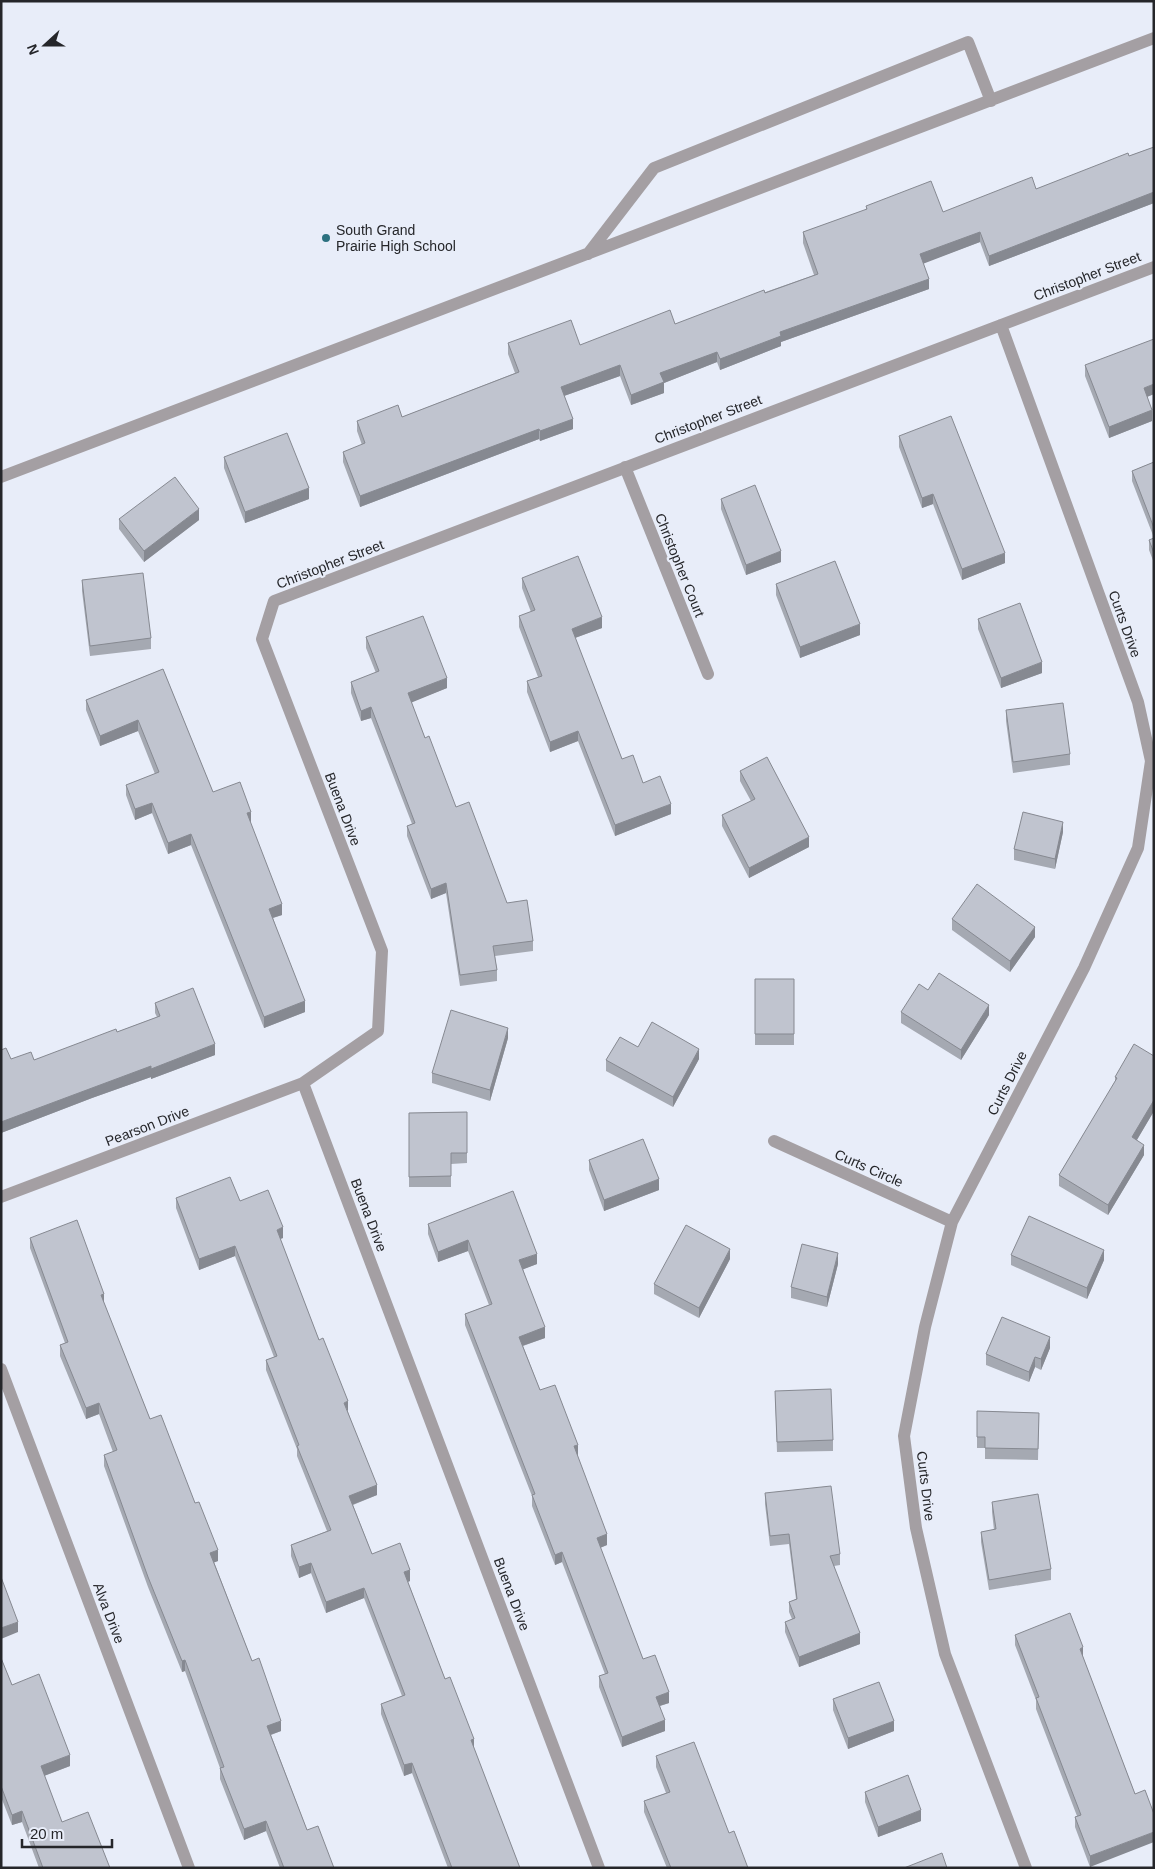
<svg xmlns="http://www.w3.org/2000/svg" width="1155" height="1869" font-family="Arial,sans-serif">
<rect width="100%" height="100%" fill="#e8edf9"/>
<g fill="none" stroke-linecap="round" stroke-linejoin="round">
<!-- minor -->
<path stroke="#a49fa3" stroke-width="12" d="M588,254l66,-86 314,-126 23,59
M1001,325l137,377 13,59 -13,87 -54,120 -132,254 -27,105 -21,109 12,92 29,126 81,214
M625,467l83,207
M1,477l1153,-439
M303,1083l296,785
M774,1141l178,81
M1,1197l302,-114 75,-52 4,-80 -120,-312 12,-38 880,-334
M1,1369l188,499"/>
</g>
<!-- wall -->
<path fill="#a5a9b2" d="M1154,147v56l-165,63 -9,-24 -57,21 6,26 -148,53v4l-61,24 -3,-8 -53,21v10l-33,12 -11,-29 -56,20 9,33 -33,12 -1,-2 -179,68 -17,-45v-10l19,-7 -5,-14v-10l45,-4 113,-44 -7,-19v-11l72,2 95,-21 139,-49 -11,-32v-11l63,-22v-4l77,6 93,-23 93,-33z
M1085,365l69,29 -7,3 5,24 -43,17 -24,-62z
M899,436l106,127 -43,17 -29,-76 -11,4 -23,-61z
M224,457l85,42 -64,24 -21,-55z
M1154,462v101l-5,-13v-10l5,-2 -22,-57v-10z
M721,499l60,63 -35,13 -25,-66z
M119,519l80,1 -55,42 -25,-33z
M522,578l80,50 -27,10 47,121 49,55 -56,22 -37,-95 -28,11 -23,-60v-11l11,-4 -19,-50v-11l12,-4 -9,-24z
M82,580l69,58v11l-61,7 -8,-65z
M776,584l84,51 -60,23 -24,-63z
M978,619l64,54 -41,15 -23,-59z
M366,637l81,51 -36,14 14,36 31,69 51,96 26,38v10l-38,5 2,14v11l-37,5 -14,-93 -15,6 -24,-63v-10l5,-2 -41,-106 -10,3 -10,-28v-11l25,-9 -10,-25z
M163,669l50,123 38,30h-1l32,93 -9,3 32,94 -41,16 -73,-183 -23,9 -16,-41 -17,7 -9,-25v-10l29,-11 -17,-43 -38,15 -14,-36v-10z
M1006,710l64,44v11l-57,8 -7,-52z
M740,771l69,76 -60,31 -27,-52v-11l29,-14 -11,-20z
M1063,832l-8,37 -41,-9v-11z
M952,919l83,18 -25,35 -58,-42z
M755,979h39v66h-39z
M928,990l61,25 -28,45 -60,-37v-11z
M155,1003l60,52 -64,24v-2l-59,21 -91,35 10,-74 23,1 83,-28 40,-15 -2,-4z
M508,1038l-18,63 -58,-18v-10z
M638,1047l61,12 -26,48 -67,-36v-11z
M1154,1056v55l-17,29 7,15 -36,60 -49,-29v-11l56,-93v-5z
M467,1112v51l-16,1v23h-42v-74z
M589,1160l70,30 -55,21 -15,-41z
M176,1198l64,3 43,37 -3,1 39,101 29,72 29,83 -24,10 19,49 38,27 -2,1 37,97 29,70 46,119h-72l-36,-95 -8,3 -23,-62v-10l21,-8 -38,-98 -38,15 -15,-40 -12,5 -8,-22v-11l36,-14 -30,-75v-7l-31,-79v-10l8,-3 -39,-101 -36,14 -23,-62z
M428,1224l109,40 -14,5 22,69 -22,8 17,44 38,65h-1l30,90 -7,3 43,111 26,44 -9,3 5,25 -43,16 -23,-60v-11l6,-2 -43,-112 -7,3 -23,-59v-10l-67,-171v-11l24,-9 -21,-54 -30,11 -10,-28z
M30,1238l74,66 46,115 45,84 23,58 -4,1 38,99 29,70 -10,4 36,95 27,38h-54l-14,-37 -22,9 -24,-61v-11l-35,-97 -3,1 -34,-85 -44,-121v-11l9,-3 -14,-38 -13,5 -26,-63v-11l5,-2 -35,-95z
M1011,1255l93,5 -17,39 -76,-34z
M730,1259l-31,59 -45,-24v-10z
M838,1264l-11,43 -36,-9v-11z
M1050,1348l-9,22 -6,-3 -6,15 -43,-17v-11z
M775,1391l58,49v11l-56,1z
M977,1411l62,2 -1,47 -53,-1v-11h-8z
M765,1493l75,61v11l-6,1 26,78 -61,23 -14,-35v-10l7,-3 -3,-7v-10l7,-3 -7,-55 -19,2 -5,-42z
M992,1502l59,67v11l-62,10 -8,-48v-10l13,-2 -2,-18z
M1015,1635l68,22 52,137 -45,73 -15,-40v-10l2,-1 -41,-107v-9l-21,-55z
M1,1658l11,27 58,81 -26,10 18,46 48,46h-71l-17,-46 -10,3 -11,-28z
M833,1699l61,32 -46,18 -15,-39z
M656,1756l73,77 19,35h-81l-23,-56v-11l22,-8 -10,-26z
M865,1792l56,29 -43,16 -13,-35z"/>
<!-- shaded-wall -->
<path fill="#868991" d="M1154,192v11l-165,63v-10z
M980,232v10l-60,23v-11z
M929,279v10l-148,53v4l-61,24v-11l60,-27z
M717,352v10l-53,21v10l-33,12v-10l29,-22z
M620,365v11l-59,21v-10z
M1154,384v10l-10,4v-10z
M1152,410v11l-43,17v-11z
M573,419v10l-33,12v-10z
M539,429v10l-179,68v-11z
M309,488v11l-64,24v-11z
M933,494v10l-11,4v-10z
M199,509v11l-55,42v-11z
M781,551v11l-35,13v-10z
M1005,553v10l-43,17v-11z
M602,617v11l-30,11v-10z
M860,624v11l-60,23v-11z
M1042,662v11l-41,15v-10z
M447,678v10l-39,16v-11z
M371,707v11l-10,3v-10z
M138,720v11l-38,15v-10z
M578,731v10l-28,11v-10z
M152,803v10l-17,7v-11z
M671,804v10l-56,22v-11z
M251,812v10l-4,2v-11z
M1063,822v10l-8,37v-10z
M191,834v11l-23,9v-11z
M809,837v10l-60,31v-10z
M446,883v10l-15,6v-10z
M282,904v11l-13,4v-10z
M1035,927v10l-25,35v-11z
M305,1001v11l-41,16v-11z
M989,1005v10l-28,45v-10z
M508,1028v10l-18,63v-11z
M215,1044v11l-64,24v-10z
M699,1049v10l-26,48v-10z
M151,1066v11l-59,21 -91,35v-11l91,-34z
M1154,1100v11l-22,37v-11z
M1144,1145v10l-36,60v-10z
M659,1179v11l-55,21v-11z
M283,1227v11l-6,2v-10z
M468,1240v11l-30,11v-10z
M235,1246v10l-36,14v-11z
M730,1249v10l-31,59v-10z
M1104,1250v10l-17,39v-11z
M838,1253v11l-11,43v-10z
M537,1254v10l-18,7v-11z
M104,1294v10l-3,-9z
M545,1327v11l-26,9v-10z
M1050,1337v11l-9,22v-11z
M1035,1357v10l-6,15v-10z
M348,1401v11l-4,-9z
M99,1403v11l-13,5v-11z
M578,1445v10l-4,2v-11z
M377,1485v10l-28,11v-10z
M607,1534v11l-10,4v-11z
M218,1550v11l-8,3v-11z
M562,1552v10l-7,3v-10z
M311,1563v10l-12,5v-11z
M410,1570v11l-6,2v-11z
M364,1588v10l-38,15v-11z
M18,1622v10l-17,7v-11z
M860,1633v11l-61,23v-10z
M1083,1647v11l-3,-9z
M185,1660v11l-3,1v-11z
M669,1692v11l-13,4v-10z
M665,1720v11l-43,16v-10z
M281,1721v10l-14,5v-10z
M894,1721v10l-46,18v-11z
M474,1739v10l-3,-9z
M70,1755v11l-29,11v-11z
M412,1763v10l-8,3v-11z
M921,1810v11l-43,16v-10z
M22,1811v11l-10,3v-10z
M266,1821v10l-22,9v-11z
M1154,1832v10l-64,25v-11z"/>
<!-- building -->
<path fill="#c0c4cf" stroke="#868991" d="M1154,147v45l-165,64 -9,-24 -60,22 9,25 -149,53 1,4 -61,23 -3,-7 -57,21 4,9 -33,13 -11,-30 -59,22 12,32 -33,12 -1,-2 -179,67 -17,-44 22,-9 -8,-22 41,-16 4,12 117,-45 -11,-29 63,-23 9,25 90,-35 5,14 89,-34 1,3 53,-19 -15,-42 64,-23 -1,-3 65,-25 12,31 89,-35 4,12 92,-36 1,3z
M1154,339v45l-10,4 8,22 -43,17 -24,-62z
M951,416l54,137 -43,16 -29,-75 -11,4 -23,-62z
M287,433l22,55 -64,24 -21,-55z
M1154,462v66l-22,-57z
M175,477l24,32 -55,42 -25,-32z
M755,485l26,66 -35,14 -25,-66z
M1154,538v15l-5,-13z
M578,556l24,61 -30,12 50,130 11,-4 10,28 17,-7 11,28 -56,21 -37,-94 -28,11 -23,-61 15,-5 -23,-60 16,-6 -13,-32z
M835,561l25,63 -60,23 -24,-63z
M143,573l8,65 -61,8 -8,-66z
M1020,603l22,59 -41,16 -23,-59z
M423,616l24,62 -39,15 17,45 4,-2 27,71 13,-5 38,101 20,-3 6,41 -40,5 4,24 -37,5 -14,-92 -15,6 -24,-63 8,-3 -44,-116 -10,4 -10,-29 28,-11 -13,-34z
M163,669l50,123 27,-10 11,30 -4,1 35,91 -13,5 36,92 -41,16 -73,-183 -23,9 -16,-40 -17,6 -9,-24 33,-13 -21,-52 -38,16 -14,-36z
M1063,703l7,51 -57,8 -7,-52z
M767,757l42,80 -60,31 -27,-53 33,-16 -15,-28z
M1023,812l40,10 -8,37 -41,-10z
M977,884l58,43 -25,34 -58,-42z
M939,973l50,32 -28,45 -60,-38 18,-28 9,6z
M755,979h39v55h-39z
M193,988l22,56 -64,25v-3l-59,22 -91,34v-72l5,-2 5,11 20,-7 3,8 82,-31 1,3 43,-16 -5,-13z
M451,1010l57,18 -18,62 -58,-17z
M652,1022l47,27 -26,48 -67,-37 14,-23 18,10z
M1134,1044l20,12v44l-22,37 12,8 -36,60 -49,-30 58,-97 -2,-1z
M467,1112v41h-16v23l-42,1v-64z
M643,1139l16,40 -55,21 -15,-40z
M230,1177l10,24 28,-11 15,37 -6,3 42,110 4,-2 25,63 -4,2 33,82 -28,11 23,58 28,-11 10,27 -6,2 41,107 5,-2 24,62 -3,1 49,128h-68l-40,-105 -8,2 -23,-61 24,-9 -41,-107 -38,14 -15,-39 -12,4 -8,-22 40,-15 -34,-84 2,-1 -33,-85 11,-4 -42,-110 -36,13 -23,-61z
M513,1191l24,63 -18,6 26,67 -26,10 21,53 15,-5 23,60 -4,1 33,88 -10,4 46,121 12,-4 14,37 -13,5 9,23 -43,17 -23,-61 9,-3 -46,-121 -7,3 -23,-60 3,-1 -70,-180 27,-10 -24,-64 -30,12 -10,-28z
M1029,1216l75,34 -17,38 -76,-33z
M77,1220l27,74 -3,1 49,124 11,-4 34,88 4,-1 19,48 -8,3 42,108 7,-3 22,63 -14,5 40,104 11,-4 16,42h-50l-18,-47 -22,8 -24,-61 4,-1 -39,-107 -3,1 -34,-84 -44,-122 13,-5 -18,-47 -13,5 -26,-63 8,-3 -38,-104z
M686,1225l44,24 -31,59 -45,-24z
M802,1244l36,9 -11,44 -36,-10z
M1002,1317l48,20 -9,22 -6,-2 -6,15 -43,-18z
M831,1389l2,51 -56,2 -2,-51z
M977,1411l62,2 -1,36 -53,-1v-11h-8z
M831,1486l9,68 -10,2 30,77 -61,24 -14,-35 10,-4 -6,-16 8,-3 -8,-65 -19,2 -5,-43z
M1038,1494l13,75 -62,11 -8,-48 15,-3 -4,-27z
M1,1577l17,45 -17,6z
M1070,1613l13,34 -3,2 55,145 10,-4 9,24v18l-64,24 -15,-39 6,-2 -45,-117 3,-1 -24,-62z
M1,1658l11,27 27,-11 31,81 -29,11 21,56 26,-10 22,56h-67l-21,-57 -10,4 -11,-29z
M879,1682l15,39 -46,17 -15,-39z
M694,1742l35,91 5,-2 14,37h-77l-27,-67 26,-9 -14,-36z
M908,1775l13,35 -43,17 -13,-35z
M942,1853l5,15h-43z"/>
<!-- markers -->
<circle fill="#2c7180" stroke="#e8edf9" stroke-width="2" cx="326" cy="238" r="5"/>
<g text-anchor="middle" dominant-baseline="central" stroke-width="4.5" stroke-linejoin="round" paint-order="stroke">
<!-- poi labels -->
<g font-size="14" fill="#25262a" stroke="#e8edf9" text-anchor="start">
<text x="336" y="230">South Grand<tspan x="336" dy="16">Prairie High School</tspan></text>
</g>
<!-- street labels -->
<g font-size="14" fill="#25262a" stroke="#e8edf9">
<text transform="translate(1087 276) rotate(-21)">Christopher Street</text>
<text transform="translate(708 419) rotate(-21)">Christopher Street</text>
<text transform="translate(330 564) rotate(-21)">Christopher Street</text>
<text transform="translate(680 565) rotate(68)">Christopher Court</text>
<text transform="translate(1125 624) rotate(70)">Curts Drive</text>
<text transform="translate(343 809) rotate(69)">Buena Drive</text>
<text transform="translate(1007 1083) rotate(-63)">Curts Drive</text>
<text transform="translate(147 1126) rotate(-21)">Pearson Drive</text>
<text transform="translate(869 1168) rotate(24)">Curts Circle</text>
<text transform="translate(369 1215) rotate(69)">Buena Drive</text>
<text transform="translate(926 1486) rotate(83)">Curts Drive</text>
<text transform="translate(512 1594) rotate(69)">Buena Drive</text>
<text transform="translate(109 1613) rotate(69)">Alva Drive</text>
</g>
</g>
<!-- border -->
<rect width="1155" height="1869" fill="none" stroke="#25262a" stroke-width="5"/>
<!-- north arrow -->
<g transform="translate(45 45) rotate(249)" stroke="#e8edf9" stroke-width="4" paint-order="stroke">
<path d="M0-4L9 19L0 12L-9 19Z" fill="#25262a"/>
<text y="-8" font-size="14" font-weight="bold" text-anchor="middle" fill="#25262a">N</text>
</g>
<!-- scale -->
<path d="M22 1839v8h90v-8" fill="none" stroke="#25262a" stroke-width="2.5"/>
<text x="30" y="1839" font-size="15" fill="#25262a" stroke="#e8edf9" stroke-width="4" paint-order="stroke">20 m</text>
</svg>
